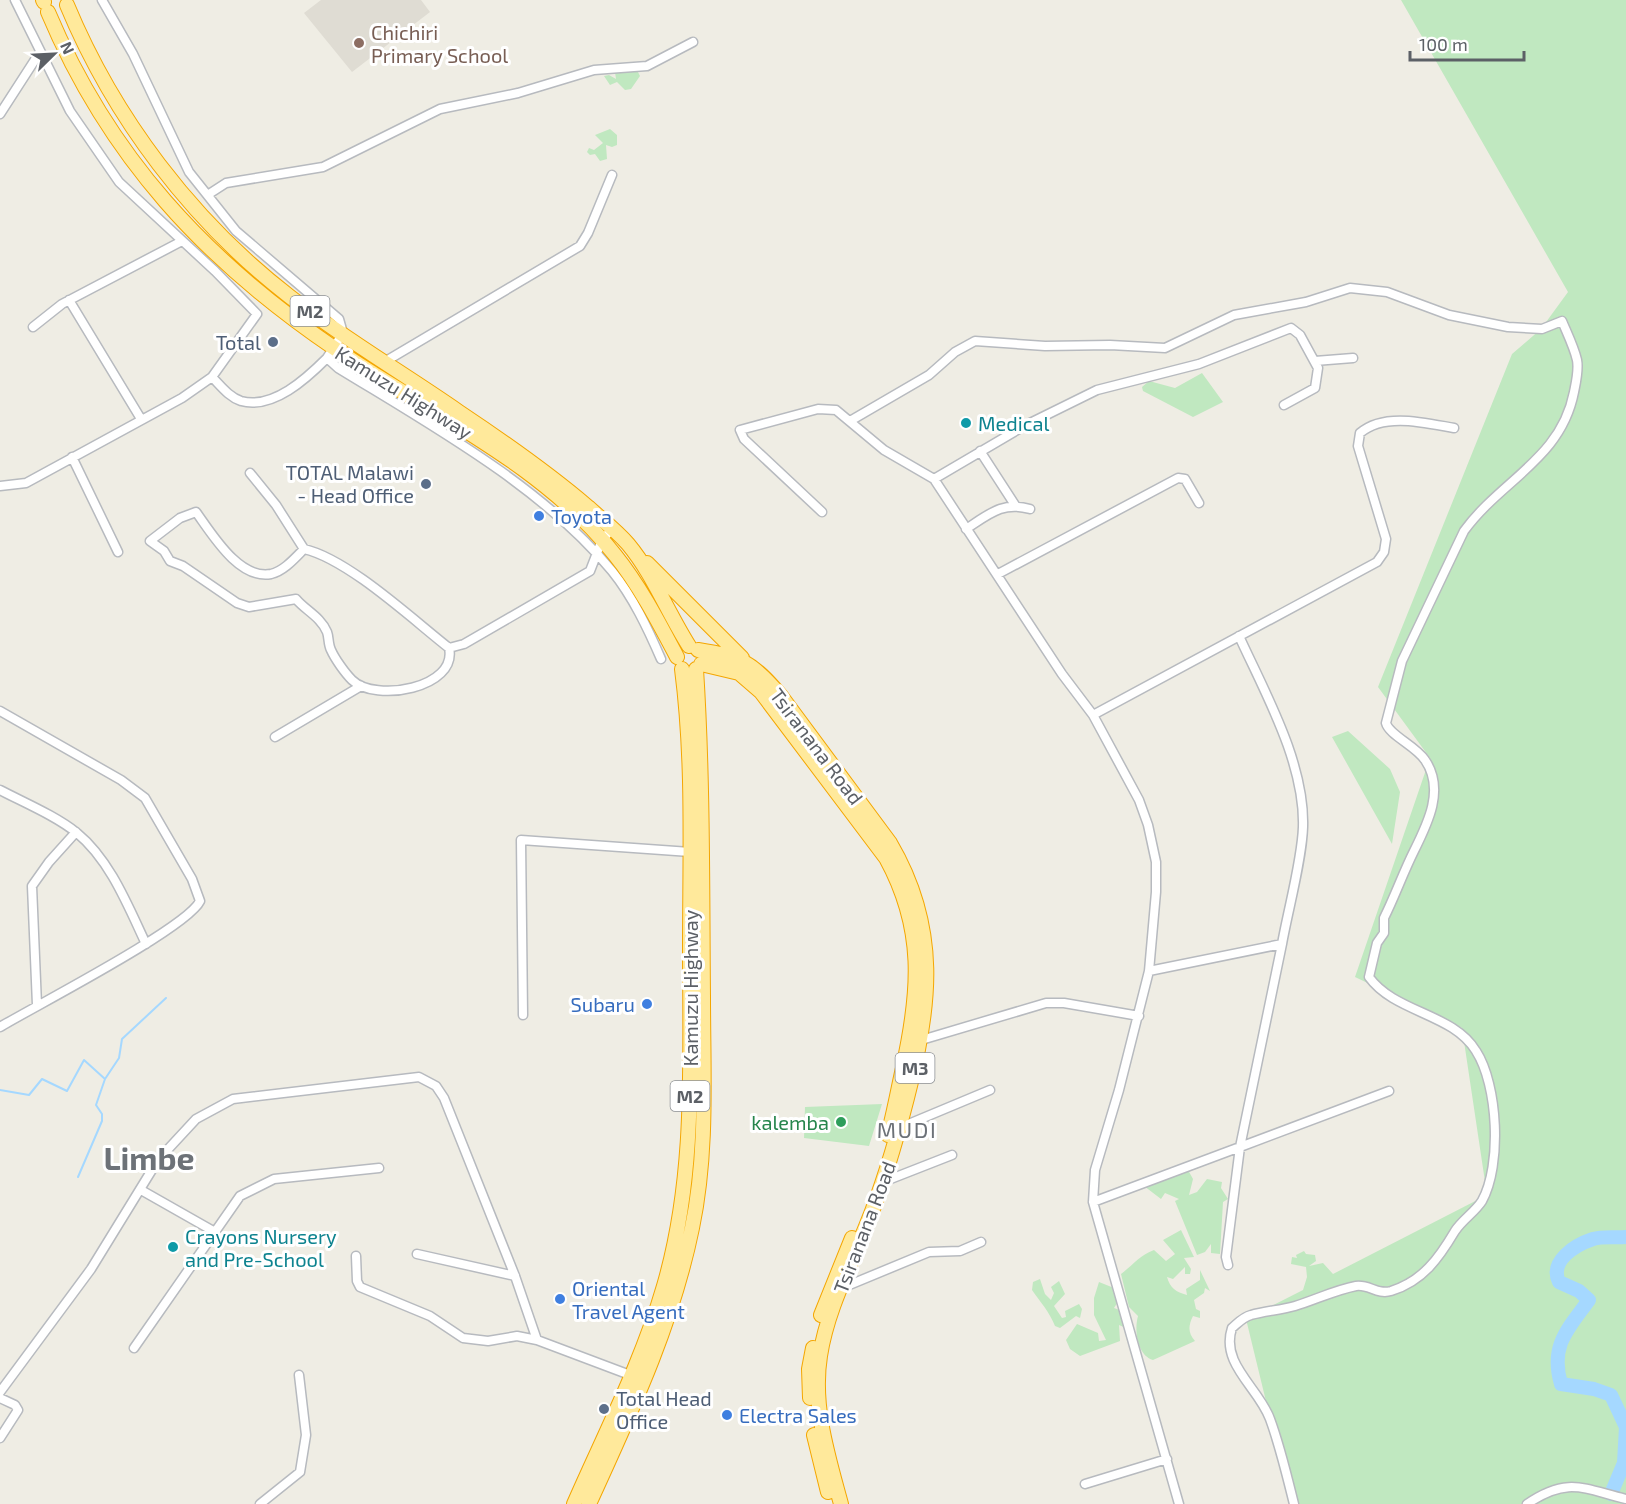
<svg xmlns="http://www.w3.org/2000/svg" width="1626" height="1504" font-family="'Exo 2',sans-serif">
<rect width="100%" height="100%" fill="#efede4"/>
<!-- education -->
<path fill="#dfdcd3" d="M321,0h100l9,12 -78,60 -48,-59z"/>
<!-- green -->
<path fill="#c0e8c0" d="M1401,0h225v1504h-335l-45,-185 57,-29 4,-13 -1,-10 -15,-3 1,-7 5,1 -1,-3 8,-4 2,3 9,1 1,6 -7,5 14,-3 10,11 154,-79 -25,-167 -107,-51 75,-219 -52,-71 134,-333 29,-25 27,-37z
M623,70h14l3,6 -9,13 -6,1 -8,-8 -7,3 -6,-9 5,-1 7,4 -1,-7 7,1z
M610,129l7,6v10l-5,2 -6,-2 1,14 -7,2 -5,-7 -5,1 -3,-3 2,-4 5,2 9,-7 -8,-8z
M1202,373l21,29 -30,15 -50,-26 -1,-4 7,-6 26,7z
M1348,731l42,38 10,23 -8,52 -60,-107z
M882,1104l-13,42 -65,-8 1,-31z
M1178,1167l10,3 5,9 -4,16 8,-3 10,-13 15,3 -1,6 7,11 -5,3 -3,52 -9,-1v-9l-6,8 -8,3 -22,-54 4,-2 -14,-6 -4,6 -17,-13 4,-10 7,-1 7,6 7,-11z
M1181,1230l13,27 -10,1 7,11 -1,5h-5v-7l-12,12 -6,-2c3,11 9,15 20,18l-1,-6 14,-9v-10l10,21 -5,-3 -1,5 -10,7 2,9 4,2v7l-7,-2c-5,10 -5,17 2,25l-42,19c-16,-5 -19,-30 -15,-44l-9,-9 -8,-33c12,-9 19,-19 33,-24l12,11 9,-7 -12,-14z
M1040,1279l5,15 6,6 3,-7 -3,-6 8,-6 6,13 -11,12 8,12 4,-1 -1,-6 14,-7 3,5 -2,9 -4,-2 -16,12 -5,-2c-6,-15 -14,-23 -23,-36l1,-8z
M1099,1282l15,6 5,12 -5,8 14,5v16l-9,-4 1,16 -40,15 -10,-7 -4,-9 11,-16 21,9 1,8 7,-1 -12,-25v-17z"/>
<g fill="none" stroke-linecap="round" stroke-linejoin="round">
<!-- stream -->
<path stroke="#a5d8ff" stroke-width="2" d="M0,1090l29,5 13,-16 25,12 17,-31 21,19 14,-21 3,-19 44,-41
M78,1177l24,-56v-7l-6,-9 9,-26"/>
<!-- river -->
<path stroke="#a5d8ff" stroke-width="14" d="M1626,1237c-10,1 -23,-1 -33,2 -18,6 -44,22 -34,43l20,9 10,9c-22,30 -39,46 -28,84l33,5 17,6 15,32
M1611,1494l13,-31 2,-36"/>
<!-- minor casing -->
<g stroke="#b7babf" stroke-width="11">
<path id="minor" d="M102,0l31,54 56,118 47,59 103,88 4,14 -16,25 11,10c93,57 205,119 274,203 21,26 36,58 49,88
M0,114l40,-62
M209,194l17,-11 97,-16 117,-58 78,-16 76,-23 53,-4 46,-24
M69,300l72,119
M33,327l29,-23 120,-63
M386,361l194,-115 8,-13 24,-58
M1315,361l38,-3
M212,377c9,9 17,20 29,24 32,9 66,-23 86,-43
M850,421l79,-46 26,-23 20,-11 70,5 65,-1 55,3 69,-33 72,-13 44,-14 37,4 62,23 59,12 34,2 20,-8c5,12 12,26 15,39 2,10 -1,22 -3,32 -13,67 -73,88 -110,139l-62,130 -16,62c3,12 30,23 39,37 20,29 3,63 -11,91 -11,22 -19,45 -30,67v15l-7,10 -8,34c26,36 84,36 107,74 22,34 26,114 6,150 -7,11 -20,19 -27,30 -16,27 -32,50 -64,60 -14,4 -22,-7 -35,-5 -21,4 -41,14 -61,20 -14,4 -30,5 -44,9 -8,2 -13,8 -19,13 -12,36 27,60 38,91 10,27 17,57 24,85
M980,451l35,54
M72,457l46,95
M250,473l26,32 28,44
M934,479l90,-53 73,-36 102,-26 92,-36 9,7 18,33 -3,20 -31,17
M0,486l26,-3 156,-85 30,-21 45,-63 -42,-43 -96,-89 -49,-71 -55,-111
M822,512l-78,-73 -4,-9 78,-21 18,1 48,40 50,29 128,195 31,41 46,85 9,25 8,37v30l-7,79 -30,119 -24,80 -2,32 86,302
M966,529c23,-15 37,-28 64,-20
M998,574l180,-96 7,1 14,24
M1239,636c26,57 66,127 64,191 -1,33 -15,83 -21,117
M449,648c9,40 -74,55 -97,32 -7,-7 -17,-21 -21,-30 -3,-6 -2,-13 -4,-18 -6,-15 -22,-22 -31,-33l-47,8 -12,-4 -54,-37 -13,-5 -6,-10 -14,-10 30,-23 16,-6c16,22 43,68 75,62 13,-3 24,-16 33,-25 44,10 108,70 145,99l15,-4 126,-73 12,-31 11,-12
M0,711l121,69 24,18 47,81 8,22c-13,27 -165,105 -200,126
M1093,715l284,-153 7,-10 2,-13 -28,-93 2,-13c24,-21 66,-10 94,-5
M275,737l86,-51
M0,790c25,13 56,26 77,43 33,27 51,73 69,111
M37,1005l-5,-119 17,-24 27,-30
M523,1015l-2,-175 169,12
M918,1041l128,-38h18l75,13
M899,1128l91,-38
M883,1182l69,-27
M141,1190l74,42
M1093,1202l147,-55 42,-203 -133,27
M417,1254l98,22
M356,1256l1,25 3,6 70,29 33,22 25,3 29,-5 20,4
M1228,1265l-2,-8 14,-110 149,-56
M842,1288l87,-36 31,-1 21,-9
M134,1348l106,-152 34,-17 105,-11
M0,1392l91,-123 67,-109 38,-41 37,-20 186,-22 17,9 8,12 71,178 22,64 93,35
M0,1398l15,7 3,5 -18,28
M1085,1484l82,-25
M260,1504l40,-32 6,-37 -7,-60
M1527,1504c41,-28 57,-15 99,-5"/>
</g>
<!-- trunk casing -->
<g stroke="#f4a600" stroke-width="16">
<path id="trunk" d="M43,0l1,2
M67,5c47,113 125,216 222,291 54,42 114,77 170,116 45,30 88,60 129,95 13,12 28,23 40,37 25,30 40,69 61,102
M48,12c61,145 157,248 286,336 95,65 208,115 281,207 25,31 44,68 62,102
M647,563l95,95
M698,650c44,7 54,12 83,46l109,147c50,85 41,163 17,255 -11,43 -23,85 -40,126 -17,43 -40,86 -47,132 -8,50 8,100 21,148
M701,664l38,9 22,19 125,166c39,71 34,133 17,210 -5,22 -9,45 -15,67
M821,1315l31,-77
M810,1398l-1,-29 4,-21
M814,1435l14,57
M574,1504c31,-71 68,-142 90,-218 32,-110 26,-223 26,-337 0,-93 4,-187 -8,-280
M589,1504c41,-90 83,-178 103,-276 16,-76 11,-155 11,-231 -1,-109 0,-219 -7,-328"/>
</g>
<!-- minor -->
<use href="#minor" stroke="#fff" stroke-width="8"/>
<!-- trunk -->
<use href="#trunk" stroke="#ffe99b" stroke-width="14"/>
</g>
<!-- markers -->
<circle fill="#8d6e63" stroke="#fff" stroke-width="2" cx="359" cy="43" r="6"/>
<g fill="#5c6f8a" stroke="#fff" stroke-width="2">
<circle cx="273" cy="342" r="6"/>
<circle cx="426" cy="484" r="6"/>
<circle cx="604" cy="1409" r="6"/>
</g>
<g fill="#0f9aa8" stroke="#fff" stroke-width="2">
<circle cx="966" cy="423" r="6"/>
<circle cx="173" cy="1247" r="6"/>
</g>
<g fill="#3f7fe0" stroke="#fff" stroke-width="2">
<circle cx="539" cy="516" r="6"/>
<circle cx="647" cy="1004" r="6"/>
<circle cx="560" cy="1299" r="6"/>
<circle cx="727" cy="1415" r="6"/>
</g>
<circle fill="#2e9e5b" stroke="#fff" stroke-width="2" cx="841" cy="1122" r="6"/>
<g text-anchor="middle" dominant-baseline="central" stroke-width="6" stroke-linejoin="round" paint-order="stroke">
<!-- shield labels -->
<g fill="#fff" stroke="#8d9094" stroke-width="1.5">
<rect x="290.5" y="296" width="39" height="30" rx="4.5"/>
<rect x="895.5" y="1053" width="39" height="30" rx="4.5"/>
<rect x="670.5" y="1081" width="39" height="30" rx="4.5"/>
</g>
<g font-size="18" font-weight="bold" fill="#5c6066">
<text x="310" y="311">M2</text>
<text x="915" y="1068">M3</text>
<text x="690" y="1096">M2</text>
</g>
<!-- education labels -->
<g font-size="20" fill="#785e54" stroke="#fff" text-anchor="start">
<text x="371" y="32">Chichiri<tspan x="371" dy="23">Primary School</tspan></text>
</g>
<!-- service labels -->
<g font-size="20" fill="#4e5e75" stroke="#fff" text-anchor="end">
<text x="261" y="342">Total</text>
<text x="414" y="472">TOTAL Malawi<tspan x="414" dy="23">- Head Office</tspan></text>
<text x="616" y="1398" text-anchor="start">Total Head<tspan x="616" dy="23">Office</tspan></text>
</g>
<!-- street labels -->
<g font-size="20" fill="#5c6066" stroke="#fff">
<text transform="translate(404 392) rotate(32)">Kamuzu Highway</text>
<text transform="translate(817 746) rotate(53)">Tsiranana Road</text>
<text transform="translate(690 988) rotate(-90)">Kamuzu Highway</text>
<text transform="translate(864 1227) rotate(-69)">Tsiranana Road</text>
</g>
<!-- culture labels -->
<g font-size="20" fill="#0d838f" stroke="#fff" text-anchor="start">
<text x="978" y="423">Medical</text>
<text x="185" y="1236">Crayons Nursery<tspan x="185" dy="23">and Pre-School</tspan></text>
</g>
<!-- shop labels -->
<g font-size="20" fill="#366cbe" stroke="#fff" text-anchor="start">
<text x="551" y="516">Toyota</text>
<text x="635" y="1004" text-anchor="end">Subaru</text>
<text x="572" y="1288">Oriental<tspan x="572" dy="23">Travel Agent</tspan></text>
<text x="739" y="1415">Electra Sales</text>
</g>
<!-- leisure labels -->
<g font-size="20" fill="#27864d" stroke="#fff" text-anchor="end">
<text x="829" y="1122">kalemba</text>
</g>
<!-- quarter labels -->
<g font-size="22" letter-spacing="1.5" fill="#6d7278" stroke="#fff">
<text x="907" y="1129">MUDI</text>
</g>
<!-- town labels -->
<g font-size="32" font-weight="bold" fill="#6d7278" stroke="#fff">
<text x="149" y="1157">Limbe</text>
</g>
</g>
<!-- north arrow -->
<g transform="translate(54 54) rotate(66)" stroke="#ffffff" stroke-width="4.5" paint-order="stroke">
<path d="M0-4.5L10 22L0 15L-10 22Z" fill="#5c6066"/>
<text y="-9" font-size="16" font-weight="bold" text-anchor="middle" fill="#5c6066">N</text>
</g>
<!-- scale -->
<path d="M1410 51v9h114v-9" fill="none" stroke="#5c6066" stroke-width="3"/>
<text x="1419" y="51" font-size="18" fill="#5c6066" stroke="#ffffff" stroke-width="4.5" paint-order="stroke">100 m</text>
</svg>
